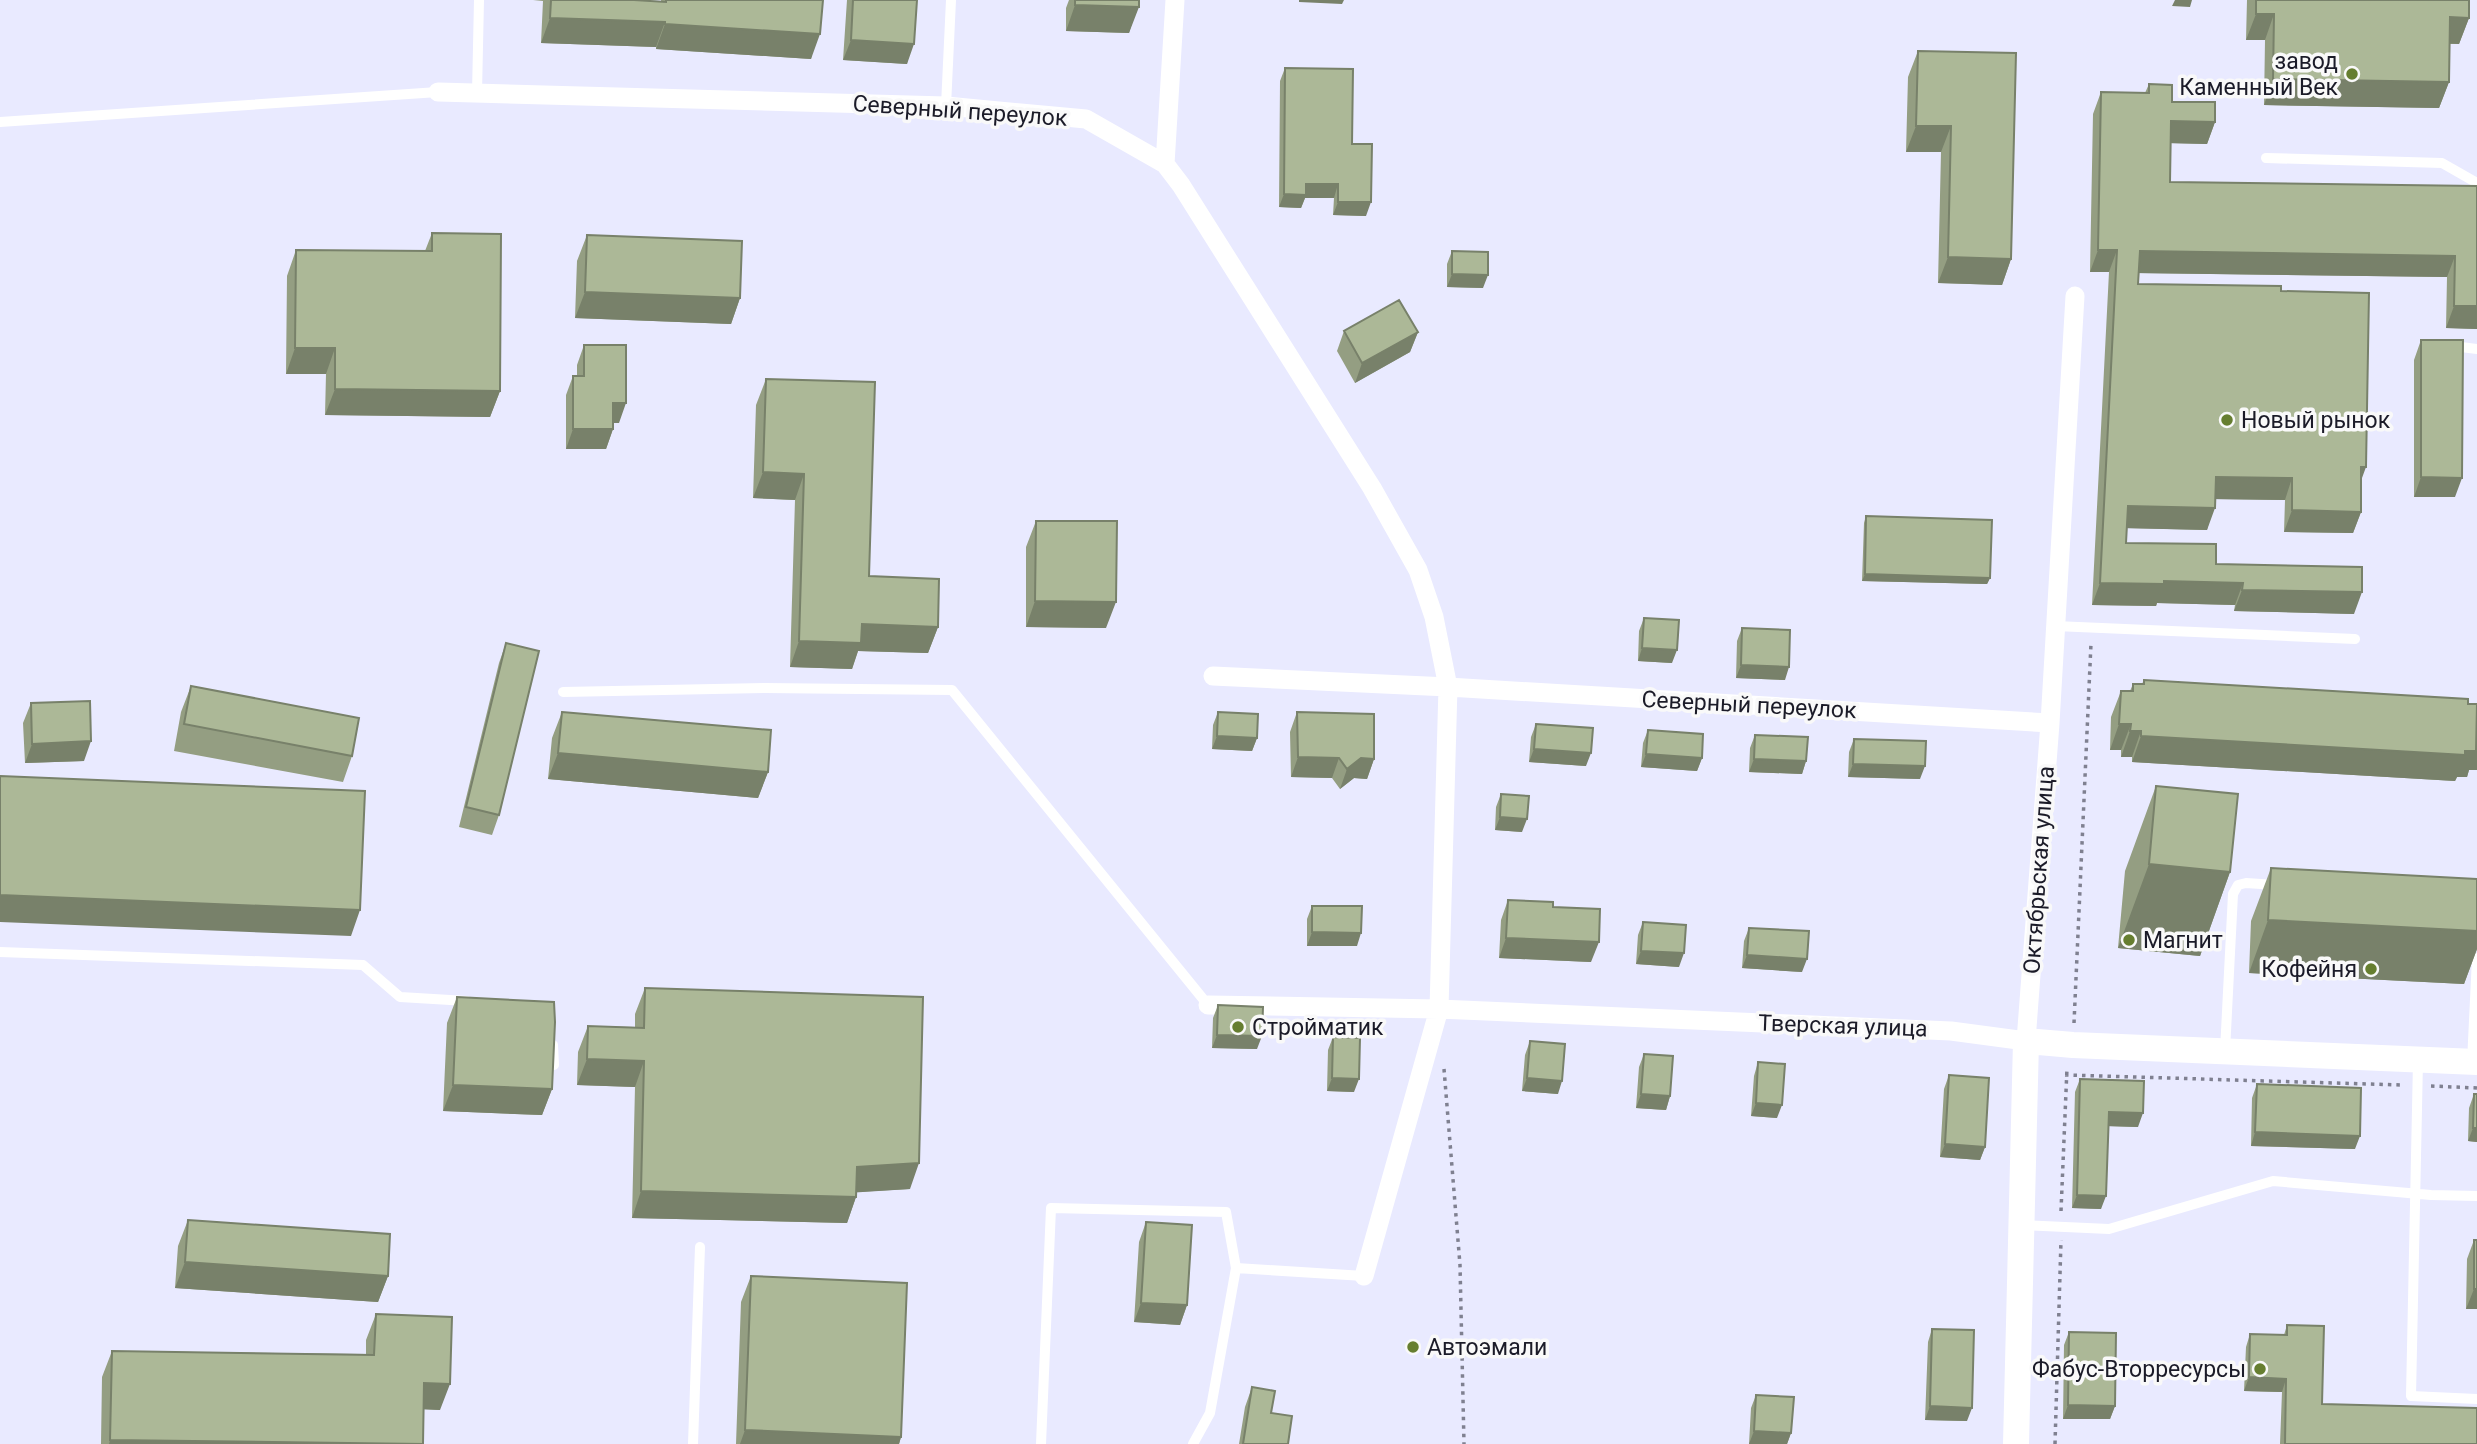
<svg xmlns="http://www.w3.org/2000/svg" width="2477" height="1444" font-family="Roboto,sans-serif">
<rect width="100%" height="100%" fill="#e9eaff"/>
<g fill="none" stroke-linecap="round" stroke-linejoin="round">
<!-- path -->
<path stroke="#7f8090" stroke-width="3.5" stroke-dasharray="3.5 5" stroke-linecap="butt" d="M2074,1023l17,-380
M1444,1069l16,196 4,179
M2065,1075l338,10
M2431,1086l46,2
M2061,1211l6,-143
M2055,1444l6,-204"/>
<!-- service -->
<path stroke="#fff" stroke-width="10" d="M477,93l2,-93
M946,106l5,-106
M0,122l438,-30
M2266,158l176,5 35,20
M2461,347l16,2
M2055,626l300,13
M563,692l202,-4 187,2 256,315
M0,952l363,13 37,32 67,4
M553,1045l1,20
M2225,1051l8,-157 5,-9 8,-2 30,2
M2418,1061l-7,335 66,3
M2472,1062l5,-104
M2023,1225l86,4 164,-48 158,14 46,1
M1236,1268l128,8
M693,1444l7,-197
M1041,1444l10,-236 175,4 10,56 -26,145 -17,31"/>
<!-- minor -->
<path stroke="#fff" stroke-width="19" d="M438,92l508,14 140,13 79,45 16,21 191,303 46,82 16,47 14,70 -9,322 -75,267
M1165,164l10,-164
M1213,676l235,11 602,36
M1208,1005l231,4 512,22 75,10 24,-318 25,-427"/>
<!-- secondary -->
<path stroke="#fff" stroke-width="26" d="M2016,1444l10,-403 47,4 404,17"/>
</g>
<!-- wall -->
<path fill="#949e82" d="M533,0h101l27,1v-1h162l-12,59 -155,-10v-2l-115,-4 2,-42z
M847,0h70l-10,64 -64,-4z
M1069,0h70l-10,33 -63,-2v-23z
M2247,0h222v18l-10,26h-10v38l-10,26 -175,-3 1,-65h-19z
M1918,51l93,208 -9,26 -64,-2 3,-131h-35l2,-75z
M1285,68l67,76 14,72 -33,-1 1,-17h-29l-4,10 -22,-1 1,-126z
M2149,84l23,18 43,20 -8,22 -36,-1 -1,39 307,4v143l-31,-1 1,-51 -309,-4v11l143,7 80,190v31l-8,21 -69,-1 1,-32 -70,-1 -8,31 -80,-2 -1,15 90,21 138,50 -120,-3 1,-6 -78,-2 -1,3 -64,-1 17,-333h-19l3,-158 8,-22 44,1z
M432,233l68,158 -10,26 -165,-2 1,-41h-40l1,-98 9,-26 129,1z
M587,235l153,63 -9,26 -156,-6 2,-57z
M1452,251l31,37 -36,-1v-23z
M1344,331l74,1 -8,20 -55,31 -18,-32z
M2421,340l34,157h-41v-137z
M584,345l35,78h-6v6l-7,20h-40v-54l7,-19h4v-11z
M766,379l103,197 69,51 -10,26 -70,-2 -6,18 -62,-2 5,-167 -42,-2 3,-93z
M1866,516l124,62 -3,6 -125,-3 2,-58z
M1036,521l70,107 -80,-1v-80z
M1644,618l28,45 -34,-2 1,-30z
M1742,628l43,52 -49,-2 1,-37z
M506,643l-7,172 -7,20 -33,-8 40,-164z
M2144,680l333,24v66h-8l-2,7h-10l-2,4 -323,-19v-5h-11v-7h-11l1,-33 10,-26h9l3,-7h9z
M191,686l161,70 -9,26 -169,-31 7,-39z
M31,703l53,58 -59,2 -2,-40z
M562,712l206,60 -10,26 -210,-19 4,-41z
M1218,712l39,26 -5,13 -40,-2 1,-24z
M1297,712l77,47 -7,20 -13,-1 -14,11 -8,-11 -41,-1 -1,-45z
M1536,724l50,42 -57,-4 2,-25z
M1648,730l54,28 -5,13 -56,-4 2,-24z
M1755,735l51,26 -4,13 -53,-2 1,-24z
M1854,739l66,40 -72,-2 1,-25z
M2156,786l74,86 -30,84 -82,-8 7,-77z
M1501,794l21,38 -27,-2 1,-23z
M2271,868l206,11v70l-13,35 -215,-11 2,-52z
M1508,900l45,7 38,55 -92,-4 2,-38z
M1312,906l45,40h-50v-27z
M1643,922l36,45 -43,-3 2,-29z
M1749,928l53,44 -60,-4 2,-27z
M645,988l265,201 -54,3v5l-9,26 -215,-5 3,-131 -58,-2 1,-33 10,-26 47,1v-13z
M457,997l95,92 -10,26 -99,-4 4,-88z
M1218,1005l39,44 -45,-1 1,-30z
M1333,1037l21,55 -27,-1 1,-41z
M1530,1041l28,53 -36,-3 3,-36z
M1644,1054l26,42 -4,14 -30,-2 3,-41z
M1758,1062l19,56 -26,-2 3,-40z
M1949,1075l36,72 -5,13 -40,-3 4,-68z
M2080,1079l58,48 -30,-1 -7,83 -29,-1 3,-116z
M2257,1084l98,65 -104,-3 1,-48z
M2474,1094l3,48 -9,-1 1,-33z
M188,1220l200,56 -10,26 -203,-14 3,-42z
M1146,1222l41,83 -7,20 -46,-3 5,-80z
M2474,1240l3,69h-11l1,-50z
M751,1276l150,161 -2,7h-163l5,-142z
M376,1314l64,96 -16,-1 -1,35h-322l1,-67 10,-26 254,3v-14z
M2287,1325l35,79 155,40h-197l2,-52 -38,-1 2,-44 4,-13 34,1z
M1932,1329l35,92 -42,-1 3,-78z
M2069,1332l46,74 -5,13h-47l1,-74z
M1252,1387l19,26 17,31h-49l6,-37z
M1756,1395l35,38 -4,11h-38l2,-36z"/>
<!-- shaded-wall -->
<path fill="#78816a" d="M1299,0h45l-2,4 -43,-2z
M2175,0h17l-2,7 -18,-1z
M1075,5l64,2 -10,26 -63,-2z
M2256,14h18l-9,26h-19z
M2450,17l19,1 -10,26 -19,-1z
M550,18l115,4 -9,25 -115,-4z
M665,24l155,10 -9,25 -155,-10z
M851,40l63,4 -7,20 -64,-4z
M2273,79l176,3 -10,26 -175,-3z
M2171,121l44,1 -8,22 -44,-1z
M1916,126h35l-10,26h-35z
M1306,184h32l-4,14h-29l-4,10 -22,-1 5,-13z
M1338,202h33l-5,14 -33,-1z
M2098,250h19l-8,22h-19z
M2140,251l315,5 -8,21 -315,-4z
M1948,257l63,2 -9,26 -64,-2z
M1452,274l36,1 -5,13 -36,-1z
M585,292l155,6 -9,26 -156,-6z
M2454,306h23v23l-31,-1z
M1418,332l-8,20 -55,31 7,-20z
M295,348h40l-9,26h-40z
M335,389l165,2 -10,26 -165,-2z
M613,403h13l-7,20h-13z
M573,429h40l-7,20h-40z
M2361,467h5l-8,22z
M763,472l41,2 -9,26 -42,-2z
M2216,477l76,1 -7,22 -77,-1z
M2421,477l41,1 -7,19h-41z
M2128,506l87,2 -8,22 -87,-2z
M2292,510l69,2 -8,21 -69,-1z
M1865,574l125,4 -3,6 -125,-3z
M2164,581l79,2 -8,22 -78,-2 -1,3 -64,-1 8,-22z
M2242,590l120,2 -8,22 -120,-3z
M1035,601l81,1 -10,26 -80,-1z
M862,624l76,3 -10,26 -70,-2 -6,18 -62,-2 9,-26z
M1642,648l35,2 -5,13 -34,-2z
M1741,665l48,2 -4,13 -49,-2z
M2119,724h12l-10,26h-11z
M2130,731h11l-9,26h-11z
M1217,736l40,2 -5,13 -40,-2z
M2141,736l324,15 12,-7v26h-8l-2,7h-10l-2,4 -323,-19z
M91,741l-7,20 -59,2 7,-19z
M1534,749l57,4 -5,13 -57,-4z
M558,753l210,19 -10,26 -210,-19z
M1646,754l56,4 -5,13 -56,-4z
M1298,757l41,1 -7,20 -41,-1z
M1361,758l13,1 -7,20 -13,-1 -14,11 7,-20z
M1754,759l52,2 -4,13 -53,-2z
M1853,764l72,2 -5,13 -72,-2z
M1500,817l27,2 -5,13 -27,-2z
M2149,864l81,8 -30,84 -82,-8z
M0,895l360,15 -9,26 -351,-14z
M2268,920l209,11v18l-13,35 -215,-11z
M1312,932l49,1 -4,13h-50z
M1506,938l93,4 -8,20 -92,-4z
M1641,951l43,2 -5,14 -43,-3z
M1747,955l60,4 -5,13 -60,-4z
M1217,1035l45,1 -5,13 -45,-1z
M587,1059l57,2 -9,26 -58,-2z
M1332,1078l27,1 -5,13 -27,-1z
M1527,1078l35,3 -4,13 -36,-3z
M453,1085l99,4 -10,26 -99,-4z
M1641,1094l29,2 -4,14 -30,-2z
M1756,1103l26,2 -5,13 -26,-2z
M2109,1112l34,1 -5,14 -34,-1z
M2473,1128h4v14l-9,-1z
M2255,1132l105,4 -5,13 -104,-3z
M1945,1144l40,3 -5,13 -40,-3z
M919,1163l-9,26 -63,4 10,-26z
M641,1191l215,6 -9,26 -215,-5z
M2077,1195l29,1 -5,13 -29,-1z
M185,1262l203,14 -10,26 -203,-14z
M2474,1289h3v20h-11z
M1141,1303l46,2 -7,20 -46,-3z
M2249,1377l37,2 -4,13 -38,-1z
M424,1383l26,1 -10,26 -25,-1z
M2068,1405l47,1 -5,13h-47z
M1930,1406l42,2 -5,13 -42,-1z
M745,1430l156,7 -2,7h-159z
M1754,1431l37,2 -4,11h-38z
M110,1440l264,4h-265z"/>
<!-- building -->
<path fill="#acb897" stroke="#78816a" stroke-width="2" d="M551,0h83l32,2v-2h157l-3,34 -155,-10v-2l-115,-4z
M853,0h64l-3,44 -63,-4z
M1075,0h64v7l-64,-2z
M2256,0h213v18l-19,-1 -1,65 -176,-3 1,-65h-18z
M1918,51l98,2 -5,206 -63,-2 3,-131h-35z
M1285,68l68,1 -1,75h20l-1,58h-33v-18h-32v11l-22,-1z
M2149,84l23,1v17h43v20l-44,-1 -1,61 307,4v120h-23l1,-50 -315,-5 -2,33 143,2v5l88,2 -3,174h-5v45l-69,-2v-32l-76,-1 -1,31 -87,-2 -2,37 90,1v20l146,3v25l-120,-2 1,-7 -79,-2v3l-64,-1 17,-333h-19l3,-158 48,1z
M432,233l69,1 -1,157 -165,-2v-41h-40l1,-98 136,1z
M587,235l155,6 -2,57 -155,-6z
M1452,251l36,1v23l-36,-1z
M1399,300l19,32 -56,31 -18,-32z
M2421,340h42l-1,138 -41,-1z
M584,345h42v58h-13v26h-40v-53h11z
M766,379l109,3 -6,194 70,3 -1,48 -76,-3 -1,19 -62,-2 5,-167 -41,-2z
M1866,516l126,4 -2,58 -125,-4z
M1036,521h81l-1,81 -81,-1z
M1644,618l35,2 -2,30 -35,-2z
M1742,628l48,2 -1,37 -48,-2z
M506,643l33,8 -40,164 -33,-8z
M2144,680l324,19v5h9l-1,47h-11v4l-324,-19v-5h-11l1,-7h-12l2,-33h12v-7h11z
M191,686l168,32 -7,38 -168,-32z
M90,701l1,40 -59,3 -1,-41z
M562,712l209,18 -3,42 -210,-19z
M1218,712l40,2 -1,24 -40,-2z
M1297,712l77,2v45l-13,-1 -14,11 -8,-11 -41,-1z
M1536,724l57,4 -2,25 -57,-4z
M1648,730l55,4 -1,24 -56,-4z
M1755,735l53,2 -2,24 -52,-2z
M1854,739l72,2 -1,25 -72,-2z
M0,776l365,15 -5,119 -360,-15z
M2156,786l82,8 -8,78 -81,-8z
M1501,794l28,2 -2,23 -27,-2z
M2271,868l206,11v52l-209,-11z
M1508,900l45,2v5l47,2 -1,33 -93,-4z
M1312,906h50l-1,27 -49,-1z
M1643,922l43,3 -2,28 -43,-2z
M1749,928l60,3 -2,28 -60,-4z
M645,988l278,9 -4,166 -62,4 -1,30 -215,-6 3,-130 -57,-2 1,-33 56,2z
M457,997l97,5 1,20 -3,67 -99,-4z
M1218,1005l45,2 -1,29 -45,-1z
M1333,1037l27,1 -1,41 -27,-1z
M1530,1041l35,3 -3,37 -35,-3z
M1644,1054l29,2 -3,40 -29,-2z
M1758,1062l27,2 -3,41 -26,-2z
M1949,1075l40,3 -4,69 -40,-3z
M2080,1079l64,2 -1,32 -34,-1 -3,84 -29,-1z
M2257,1084l104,4 -1,48 -105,-4z
M2474,1094h3v34h-4z
M188,1220l202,14 -2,42 -203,-14z
M1146,1222l46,3 -5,80 -46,-2z
M2474,1240h3v49h-3z
M751,1276l156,7 -6,154 -156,-7z
M376,1314l76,3 -2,67 -26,-1 -1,61 -313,-4 2,-89 262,4z
M2287,1325l37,1 -2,78 155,4v36h-192l1,-65 -37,-2 1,-43 37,1z
M1932,1329l42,1 -2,78 -42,-2z
M2069,1332l47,1 -1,73 -47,-1z
M1252,1387l23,4 -4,22 21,3 -4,28h-45z
M1756,1395l38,2 -3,36 -37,-2z"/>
<!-- markers -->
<g fill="#667e30" stroke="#f9f9f9" stroke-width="2.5">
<circle cx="2352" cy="74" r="7"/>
<circle cx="2227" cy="420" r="7"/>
<circle cx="2129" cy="940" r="7"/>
<circle cx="2371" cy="969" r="7"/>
<circle cx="1238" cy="1027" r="7"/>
<circle cx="1413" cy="1347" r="7"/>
<circle cx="2260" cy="1369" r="7"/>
</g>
<g text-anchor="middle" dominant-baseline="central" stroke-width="7" stroke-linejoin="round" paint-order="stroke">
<!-- poi labels -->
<g font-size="23" fill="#1b1b28" stroke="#f9f9f9" text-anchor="start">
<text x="2338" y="61" text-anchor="end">завод<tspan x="2338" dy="26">Каменный Век</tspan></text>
<text x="2241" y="420">Новый рынок</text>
<text x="2143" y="940">Магнит</text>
<text x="2357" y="969" text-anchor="end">Кофейня</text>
<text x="1252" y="1027">Стройматик</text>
<text x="1427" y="1347">Автоэмали</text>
<text x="2246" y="1369" text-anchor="end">Фабус-Вторресурсы</text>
</g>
<!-- street labels -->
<g font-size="23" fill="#1b1b28" stroke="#f9f9f9">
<text transform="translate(960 111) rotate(4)">Северный переулок</text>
<text transform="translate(1749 705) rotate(3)">Северный переулок</text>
<text transform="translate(2039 870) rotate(-86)">Октябрьская улица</text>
<text transform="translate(1843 1026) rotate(2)">Тверская улица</text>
</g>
</g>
</svg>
